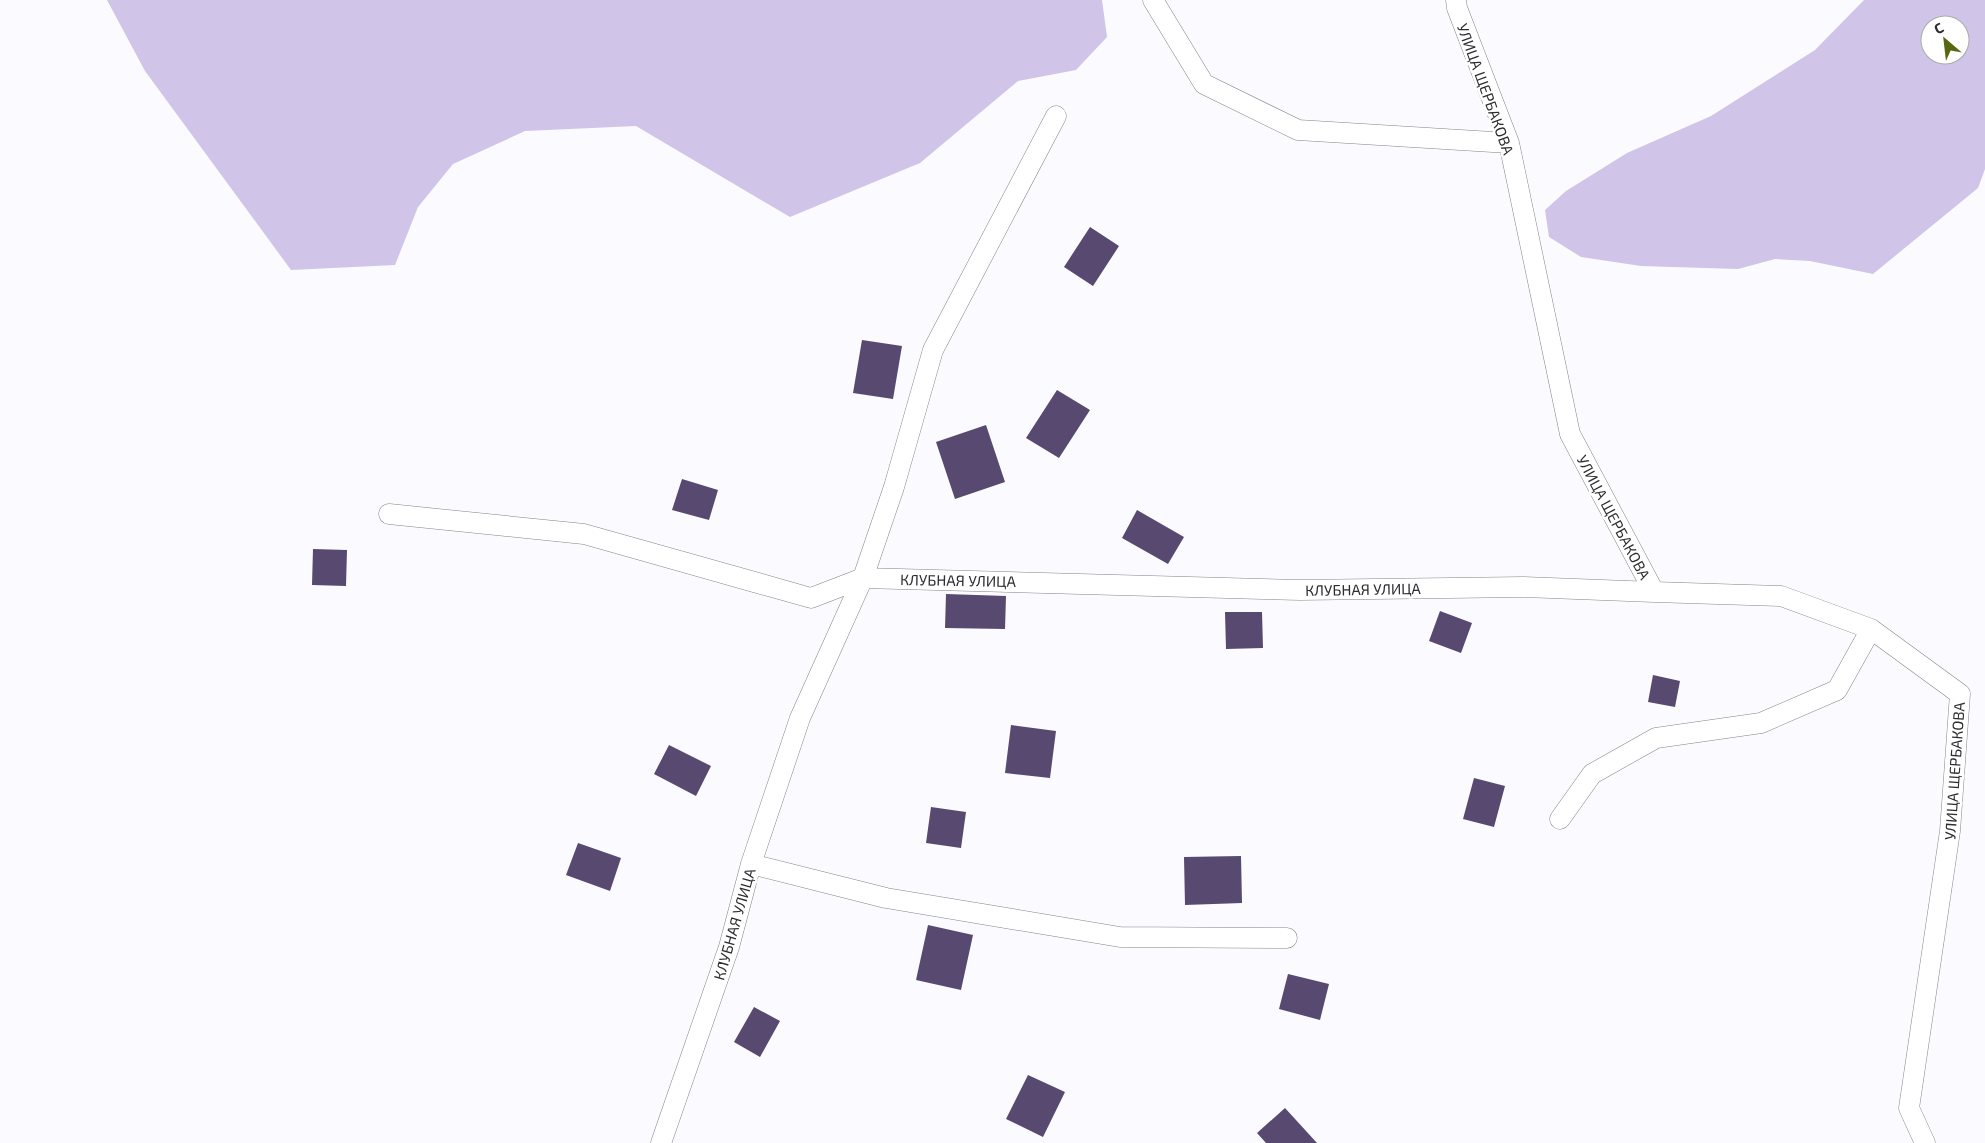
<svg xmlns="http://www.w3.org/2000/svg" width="1985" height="1143" font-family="'Exo 2',sans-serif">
<rect width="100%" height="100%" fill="#fbfaff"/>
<!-- green -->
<path fill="#d0c4e8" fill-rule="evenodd" d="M107,0h995l5,37 -31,33 -58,11 -98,82 -130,54 -154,-91 -111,5 -72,33 -35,43 -23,58 -104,5 -146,-199z
M1864,0h121v169l-7,19 -105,86 -63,-13 -35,-2 -37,10 -97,-3 -60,-9 -32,-20 -4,-27 21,-19 61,-38 84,-37 104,-66zM1930,25h30v30h-30z"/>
<!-- building -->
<path fill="#57496f" d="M1090,227l29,19 -26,40 -29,-19z
M862,340l40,6 -9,53 -40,-6z
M1057,390l33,20 -31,48 -33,-20z
M986,425l19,57 -50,17 -19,-57z
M682,479l36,11 -9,30 -37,-10z
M1137,510l47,27 -16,27 -46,-26z
M313,549l34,1 -1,36 -34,-1z
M946,594l60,2 -1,33 -60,-1z
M1440,611l32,12 -11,30 -32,-12z
M1225,612h37l1,36 -37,1z
M1653,675l27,6 -5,26 -27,-5z
M1011,725l45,6 -6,47 -45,-5z
M669,745l42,21 -15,30 -42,-22z
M1474,778l31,8 -11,41 -31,-8z
M931,807l35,5 -5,36 -35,-5z
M578,843l43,15 -11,33 -44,-16z
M1241,856l1,47 -57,2 -1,-48z
M928,925l45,10 -12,55 -45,-10z
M1288,974l41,10 -9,36 -41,-11z
M754,1007l26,14 -20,36 -26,-15z
M1028,1075l37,17 -22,45 -37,-18z
M1285,1108l32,35h-51l-9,-10z"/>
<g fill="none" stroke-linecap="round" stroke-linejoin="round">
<!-- service casing -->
<g stroke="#86838a" stroke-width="21">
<path id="service" d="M1153,0l51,84 94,46 211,13
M1456,0l1,8 52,135 61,291 84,158 127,4 90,33 89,65 -10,137 -41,277 16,35
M389,514l195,20 227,64 52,-20 31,-91 39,-137 123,-234
M1560,819l32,-45 64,-36 105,-15 76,-33 34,-61
M751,864l135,34 234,39 167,1
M661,1143l68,-196 22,-83 49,-146 63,-140 437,12 223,-3 131,5"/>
</g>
<!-- service -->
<use href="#service" stroke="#fff" stroke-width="20"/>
</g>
<g text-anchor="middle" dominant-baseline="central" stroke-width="5" stroke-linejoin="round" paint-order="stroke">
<!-- street labels -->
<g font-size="15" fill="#2d2c2f" stroke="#fff">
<text transform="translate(1486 89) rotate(70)">УЛИЦА ЩЕРБАКОВА</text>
<text transform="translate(1614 517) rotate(62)">УЛИЦА ЩЕРБАКОВА</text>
<text transform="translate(958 580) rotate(1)">КЛУБНАЯ УЛИЦА</text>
<text transform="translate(1363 589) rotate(-1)">КЛУБНАЯ УЛИЦА</text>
<text transform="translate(1954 771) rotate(-86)">УЛИЦА ЩЕРБАКОВА</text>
<text transform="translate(734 924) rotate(-74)">КЛУБНАЯ УЛИЦА</text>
</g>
</g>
<!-- north arrow -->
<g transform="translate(1945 40) rotate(332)"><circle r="24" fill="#ffffff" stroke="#ababac"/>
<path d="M0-4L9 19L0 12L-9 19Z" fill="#576812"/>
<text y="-8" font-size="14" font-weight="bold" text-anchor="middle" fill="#2d2c2f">С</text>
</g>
</svg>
